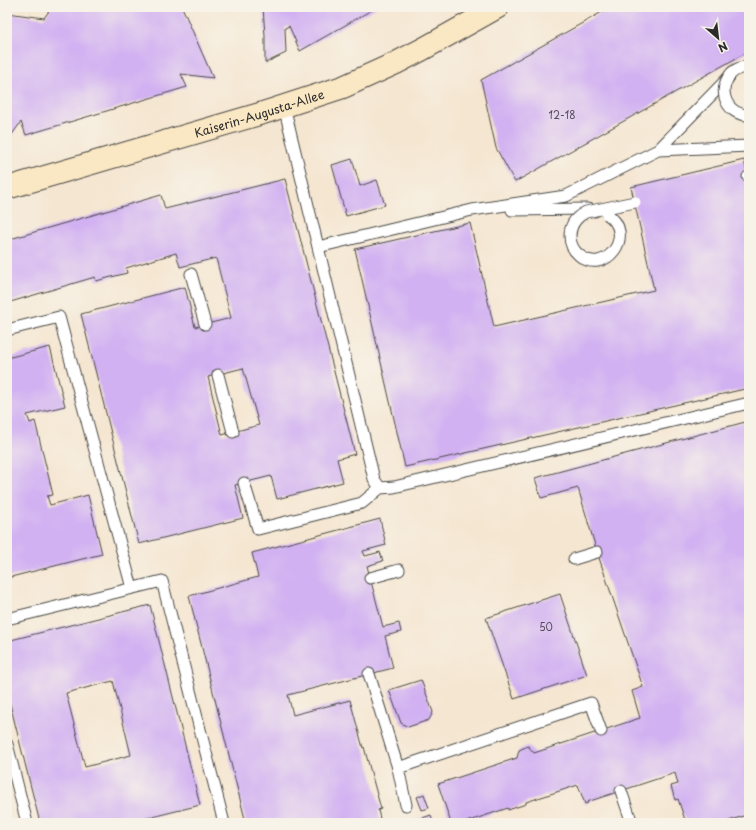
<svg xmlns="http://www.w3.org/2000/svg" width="756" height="830" font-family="'Playpen Sans',sans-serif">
<rect width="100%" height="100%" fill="#f7f3e8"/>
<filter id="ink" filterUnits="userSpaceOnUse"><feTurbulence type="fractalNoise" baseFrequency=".025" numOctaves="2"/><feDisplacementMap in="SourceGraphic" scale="8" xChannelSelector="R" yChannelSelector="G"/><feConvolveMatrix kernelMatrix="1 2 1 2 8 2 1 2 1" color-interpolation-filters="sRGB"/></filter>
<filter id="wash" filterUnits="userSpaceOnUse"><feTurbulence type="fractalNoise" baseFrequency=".012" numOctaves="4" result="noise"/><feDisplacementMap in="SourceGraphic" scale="16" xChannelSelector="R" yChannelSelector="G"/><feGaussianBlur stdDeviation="0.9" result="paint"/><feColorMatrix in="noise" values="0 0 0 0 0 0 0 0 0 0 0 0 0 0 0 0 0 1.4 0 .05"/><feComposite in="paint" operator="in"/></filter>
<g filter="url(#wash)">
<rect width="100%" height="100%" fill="#f5e6d1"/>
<g id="blocks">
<!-- building -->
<path fill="#d1b1f2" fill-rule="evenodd" d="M52,7h106v1l3,-1h21l31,71 -32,-4 6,13 -161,48 -5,-13 -13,18 -1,-2v-125l37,5z
M263,7h114l-77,44 -11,-25 -4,2 1,25 -21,10v-27z
M611,7h138v44l-234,131 -19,-34 -15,-68z
M352,159l8,27 17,-6 8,25 -39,11 -14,-51z
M744,160l5,21v207l-344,79 -50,-218 115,-26 24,104 160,-37 -23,-103z
M285,179l70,275 -18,5 6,23 -66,17 -6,-23 -36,9 8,33 -104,26 -58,-230 104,-27 10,40 36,-9 -15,-60 -36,9 -4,-14 -50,15 1,5 -31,8 -1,-4 -88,26v-63l154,-45 4,14zM243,368l16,57 -37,10 -14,-58z
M50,347l15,59 -38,9 3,8 5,-2 18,74 -6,1 3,9 38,-10 14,59 -95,24v-220z
M749,421v393l-26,9h-37l-8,-24 -3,1 -4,-14 7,-2 -3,-11 -88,29 1,1 -3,1 -7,-19 -52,17v2l-18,6v-2l-45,15h-12l-13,-39 79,-26 2,-8 9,-4 6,7 106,-35 -8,-27 11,-4 -46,-135 -19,-64 -37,10 -6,-20z
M380,519l6,26 -23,6 2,5 15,-4 3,9 -16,5 16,61 16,-4 2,9 -16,4 8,32 -105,27 5,20 57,-15 13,48 1,-1 17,62 -3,1 3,13h-135l-57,-227 69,-19 -6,-24z
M560,594l27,81 -73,24 -28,-81z
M150,605l50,200 -72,18h-88l-33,-131v-51zM113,681l18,74 -46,12 -19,-74z
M421,680l12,32 -4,8 -21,7 -7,-4 -12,-33z
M424,794l5,14 -7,2 -5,-13z
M431,815l2,8h-25z"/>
</g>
</g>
<g filter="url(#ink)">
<use href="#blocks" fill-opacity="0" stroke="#494744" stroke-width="1"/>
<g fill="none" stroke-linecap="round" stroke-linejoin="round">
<!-- lane casing -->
<g stroke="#494744" stroke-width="13">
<path id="lane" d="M284,106l90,373 6,9 14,-1 355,-84
M658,150l71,-73
M748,177h1
M512,210l75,-1 8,2
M318,247l154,-37 94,-14 92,-46 91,-4
M191,274l14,50
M7,330l52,-13 73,271
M218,375l15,57
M244,483l14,46 104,-26 18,-15
M574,559l23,-7
M370,578l29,-8
M7,619l155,-38 62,242
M369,674l29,94
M7,744l20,79
M621,791l11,32
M406,805l-8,-37 193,-65 10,28"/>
</g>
<!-- secondary casing -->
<g stroke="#494744" stroke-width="24">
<g id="secondary">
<path id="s1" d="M7,188l256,-75 80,-26 53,-24 27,-14 75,-42"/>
</g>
</g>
<!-- lane -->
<use href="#lane" stroke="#fff" stroke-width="11"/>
<!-- secondary -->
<use href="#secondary" stroke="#fae7c3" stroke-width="22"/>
<!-- lane-bridge casing -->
<g stroke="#494744" stroke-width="13" stroke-linecap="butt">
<path id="lane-bridge" d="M749,65c-6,2 -15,4 -19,10 -13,17 -3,40 19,40
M607,214c31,21 -3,63 -28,41 -6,-5 -9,-12 -9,-19 0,-11 6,-19 16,-24l49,-10"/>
</g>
<!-- lane-bridge -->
<use href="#lane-bridge" stroke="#fff" stroke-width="11"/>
</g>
</g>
<g text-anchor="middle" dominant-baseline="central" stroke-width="4" stroke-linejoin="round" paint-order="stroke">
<!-- number labels -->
<g font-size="10" fill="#544c5d">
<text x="562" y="114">12-18</text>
<text x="546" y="626">50</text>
</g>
<!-- street labels -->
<g font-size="12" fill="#2b2b2b" stroke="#f7f3e8">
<text stroke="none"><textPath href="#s1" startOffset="263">Kaiserin-Augusta-Allee</textPath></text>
</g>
</g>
<!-- margin -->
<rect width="756" height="830" fill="none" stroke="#f7f3e8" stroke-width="24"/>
<!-- north arrow -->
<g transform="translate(718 38) rotate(152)" stroke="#f7f3e8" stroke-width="3" paint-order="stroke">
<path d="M0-3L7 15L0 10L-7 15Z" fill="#2b2b2b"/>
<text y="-6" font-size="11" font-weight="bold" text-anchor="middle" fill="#2b2b2b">N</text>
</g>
</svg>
